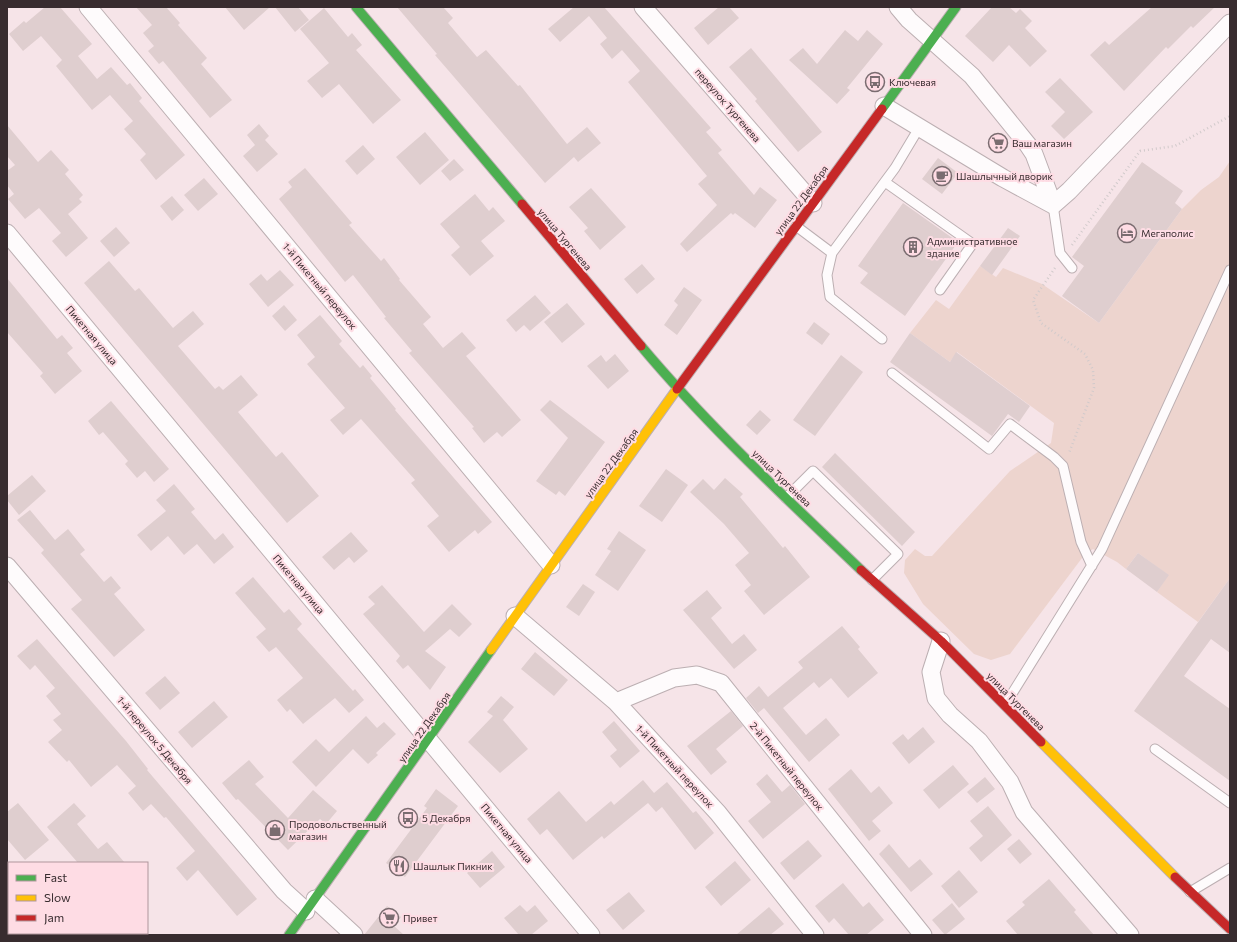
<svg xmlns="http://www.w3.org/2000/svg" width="1237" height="942" font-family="Commissioner,sans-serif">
<rect width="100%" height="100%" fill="#f6e4e8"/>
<!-- green -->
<path fill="#edd4ce" d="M1230,161v417l-32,44 -41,-30 11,-17 -30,-22 -12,16 -9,-7 -24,-13 -8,5 -75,100 -19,6 -17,-6 -51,-50 -19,-31 1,-13 10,-11 10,7h7l78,-85 41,-28 3,-20 -97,-71 -7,10 -40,-29 26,-33 13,9 31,-43 16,11 7,-9 39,16 57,39 83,-114 19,-19 18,-13z"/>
<!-- building -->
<path fill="#dfcecf" d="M45,7h15l32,37 -14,12 19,23 14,-12 16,18 3,-2 12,15 -3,3 46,54 -29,25 -16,-20 6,-6 -22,-25 9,-8 -23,-26 -18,15 -36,-44 6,-6 -21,-24 -18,15 -14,-17 15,-13 2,2z
M136,7h30l14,16 -2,2 29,33 -6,6 31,36 -22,18 -47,-57 -4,3 -11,-13 6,-5 -11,-13 9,-8z
M225,7h45l-26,23z
M275,7h23l11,13 -14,12z
M397,7h46l10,11 -5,5 29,34 9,-7 32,36 2,-1 47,59 20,-17 14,16 -23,19 -4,-5 -29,26 -91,-106 -19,-22 2,-1z
M574,7h30l107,121 -5,4 16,18 -4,3 36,42 6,-8 17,13 -22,28 -20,-15 -2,2 -2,-2 -44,39 -7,-8 37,-39 -19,-21 9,-8 -79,-94 12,-11 -18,-21 -10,9 -12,-15 7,-6 -18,-22 -29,26 -12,-13z
M719,7h10l10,11 -31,27 -14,-17z
M992,7h17l7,6 4,-4 12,12 -7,7 22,23 -17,16 -21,-22 -16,17 -28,-26z
M1152,7h63l-22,21 -2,-2 -23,23 -2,-2 -42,44 -34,-36 15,-14 4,4z
M324,8l24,29 4,-4 10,12 -6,5 45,50 -28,24 -34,-40 -17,14 -15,-17 22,-18 -29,-34z
M845,30l13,11 9,-11 16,14 -36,44 3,2 -13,14 -48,-44 14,-12 14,16z
M751,48l71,84 -24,20 -43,-51 2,-2 -28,-32z
M1060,78l33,34 -29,27 -13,-13 14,-14 -20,-20z
M259,124l10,12 -4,4 13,14 -21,18 -14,-16 12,-11 -8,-10z
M7,125l31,37 13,-12 18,20 -4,4 18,21 -4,4 3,3 -14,12 20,24 -22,19 -14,-16 9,-8 -22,-25 -14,11 -17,-20 6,-5 -7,-9v-14l8,-6 -8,-9z
M425,132l24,28 -29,25 -24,-28z
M363,145l12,14 -18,16 -12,-14z
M938,158l20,15 -16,21 -20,-15z
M454,159l10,11 -14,11 -9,-10z
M1142,162l41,29 -8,12 7,6 -83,114 -37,-27 22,-30 -12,-9z
M305,168l47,55 -3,2 32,36 3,-3 16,21 -1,1 32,37 -8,7 20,24 19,-16 14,16 -10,8 55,64 -19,17 -5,-5 -13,11 -12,-15 2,-1 -65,-74 3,-2 -28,-33 2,-1 -33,-42 -8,7 -66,-83 13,-12 -4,-5z
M204,178l14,16 -20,17 -14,-16z
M591,188l35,39 -26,23 -16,-19 4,-3 -19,-21z
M475,194l14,17 4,-4 12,14 -24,20 13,15 -24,20 -19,-21 9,-8 -20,-23z
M172,196l12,14 -12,11 -12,-15z
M903,203l55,39 -53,74 -45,-33 8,-10 -10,-7z
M116,227l14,16 -16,14 -14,-16z
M1008,228l12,8 -28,39 -12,-9z
M109,261l26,30 4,-3 34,40 20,-17 11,13 -26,22 37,43 4,-3 4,4 18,-15 17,20 -20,17 38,45 6,-5 37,44 -32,27 -203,-240z
M642,264l13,15 -18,15 -13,-15z
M280,270l14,15 -26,22 -19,-23 12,-10 6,7z
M7,278l50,61 5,-4 11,13 -6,5 15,18 -27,23 -15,-18 3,-3 -36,-41z
M684,287l18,13 -25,35 -13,-10 14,-20 -4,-4z
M535,295l16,18 -21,18 -6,-6 -8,7 -10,-12z
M567,303l18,21 -23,19 -18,-21z
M284,305l13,15 -12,11 -13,-15z
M320,315l22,26 -3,3 21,24 3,-3 9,11 -2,2 26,31 -1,1 97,112 -14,12 -3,-4 -26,22 -22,-26 12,-10 -28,-33 4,-3 -54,-61 -18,16 -13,-15 15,-12 -38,-44 8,-7 -18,-22z
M814,322l16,12 -8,11 -16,-12z
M910,333l40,29 6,-10 74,54 -11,16 -11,-8 -16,22 -102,-74z
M615,354l14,17 -21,18 -21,-23 14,-11 5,7z
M841,355l22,17 -48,64 -22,-16z
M550,400l55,42 -40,54 -6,-5 -3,4 -20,-14 32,-43 -28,-28z
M111,401l58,68 -15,13 -9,-11 -8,7 -12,-14 3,-3 -25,-29 -4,3 -11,-14z
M760,410l11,10 -14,15 -11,-10z
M835,453l80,79 -13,14 -80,-79z
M666,469l22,16 -26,37 -23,-16z
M32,475l14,16 -27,24 -12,-15v-4z
M725,478l18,16 -3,3 43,51 2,-2 25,31 -46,38 -20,-24 7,-6 -16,-20 14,-12 -25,-29 -34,-32 13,-13 11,11z
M174,484l21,25 -4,3 24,28 8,-7 11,14 -20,17 -17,-20 -13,11 -16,-19 -17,15 -14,-16 29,-24 -10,-11z
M30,510l25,30 13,-11 17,21 -5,4 24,28 7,-6 10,12 -7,6 31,36 -31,27 -43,-48 11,-9 -41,-47 3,-3 -27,-30z
M619,531l27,19 -28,41 -23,-16 16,-24 -4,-2z
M351,532l17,19 -14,12 -5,-6 -15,13 -12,-13z
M1138,553l31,22 -12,17 -31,-23z
M253,577l31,36 5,-4 13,15 -5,5 56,62 2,-2 9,11 -15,13 -14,-15 -32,26 -13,-15 -3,3 -10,-12 26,-22 -27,-31 -7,5 -13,-15 10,-8 -31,-36z
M1230,578v75l-19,-14 -27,37 46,33v72l-96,-70z
M583,584l12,8 -16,24 -13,-9z
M382,585l42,47 28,-28 20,20 -13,13 -9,-8 -25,22 21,16 -16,23 -22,-25 -5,4 -7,-8 4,-5 -37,-42 12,-10 -7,-7z
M707,590l15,18 -11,10 21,26 12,-10 13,16 -23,19 -51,-59z
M842,626l18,21 -2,2 20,24 -30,25 -17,-20 -12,10 -5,-6 -31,26 23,27 20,-17 14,17 -31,27 -45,-54 -6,5 -12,-15 13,-12 9,11 35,-29 -5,-6z
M37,639l89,102 22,28 -1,1 110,129 -20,17 -39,-46 -11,11 -11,-13 19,-17 -29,-34 -2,1 -13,-14 -8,7 -15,-18 8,-7 -19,-21 -26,22 -22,-27 -2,2 -19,-20 14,-12 -9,-10 8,-6 -15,-18 9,-8 -20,-23 -5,5 -13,-14z
M535,652l33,28 -14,16 -33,-27z
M165,676l15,17 -20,17 -15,-17z
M501,696l13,11 -11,13 25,29 -28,24 -32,-31 25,-26 -6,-4z
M214,701l14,16 -36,31 -14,-16z
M731,711l12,15 -27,23 11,13 -16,13 -24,-29z
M366,716l11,12 7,-6 12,12 -20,19 2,2 -10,9 -15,-15 -37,38 -24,-25 24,-23 13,13z
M614,721l26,30 -20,17 -10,-12 7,-6 -15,-18z
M923,727l12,15 -26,22 -17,-21 11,-9 5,6z
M249,760l15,17 -9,7 33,34 25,-28 24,21 -11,13 -6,-5 -32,31 -50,-51 -2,1 -14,-17z
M953,765l16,19 -30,25 -16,-19z
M851,769l20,24 8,-7 14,17 -21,18 9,10 -12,10 -41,-52z
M767,774l15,18 8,-7 15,19 -42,35 -15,-18 23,-19 -15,-18z
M985,777l10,12 -18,14 -10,-11z
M643,780l11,13 13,-11 26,31 3,-2 18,22 -19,17 -33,-43 -6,5 -8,-9 -44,36 -2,-3 -29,24 -26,-31 -7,6 -13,-16 32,-28 27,31 25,-21 3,4z
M436,789l22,17 -53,71 -19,-14 41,-55 -3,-2z
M18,803l31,37 -24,20 -18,-21v-27z
M74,803l12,13 -9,8 21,25 9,-7 18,21h-47l-31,-36z
M988,806l24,29 -31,27 -12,-14 14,-12 -13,-15z
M1019,839l13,15 -12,10 -13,-15z
M808,840l14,16 -28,24 -14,-17z
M889,844l20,24 11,-9 13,15 -22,18 -32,-38z
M492,851l13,16 -25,21 -13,-15z
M735,861l16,19 -30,26 -16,-19z
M959,870l19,22 -19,16 -18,-22z
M1049,879l27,31 -2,2 20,23h-76l-12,-14 19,-16 -3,-3z
M843,883l20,24 6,-5 15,18 -18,15h-17l-15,-17 -5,5 -14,-17z
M629,892l16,19 -22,19 -17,-20z
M952,903l13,16 -20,16 -13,-15z
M520,905l7,7 8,-7 13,16 -17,14h-12l-15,-17z
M387,906l14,11 -7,9 10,9h-40z
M769,907l15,17 -14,11h-34z"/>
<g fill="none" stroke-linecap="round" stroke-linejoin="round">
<!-- lane casing -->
<g stroke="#bcafb2" stroke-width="11">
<path id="lane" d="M885,182l85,60 1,4 -31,44
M1053,205l7,48 12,15
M796,226l36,27 -5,22 3,22 52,42
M832,253l63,-85 24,-40
M892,373l97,76 21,-25 44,33 9,9 18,76 11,24
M786,498l27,-27 85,83 -26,26
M1005,705l97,-156 128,-279
M1155,749l75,54
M1190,892l40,-24"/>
</g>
<!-- street casing -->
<g stroke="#bcafb2" stroke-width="19">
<path id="street" d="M88,7l463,558
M643,7l170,196
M898,7l11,13 63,56 56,69 6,9 19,51
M884,106l119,72 50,27 16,-14 161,-168
M7,233l584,702
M7,566l277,325 22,20
M515,616l101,86 102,111 97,122
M941,641l-10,31 5,26 14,17 29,26 31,41 14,30 106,123
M616,702l58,-24 23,-3 24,8 202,252
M7,881l2,3
M315,899l39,36
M51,933l2,2"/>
</g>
<!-- fast casing -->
<g stroke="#bcafb2" stroke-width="11">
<path id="fast" d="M356,7l166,197
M882,109l74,-102
M641,346c67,80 144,151 220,224
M289,935l202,-285"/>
</g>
<!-- slow casing -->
<g stroke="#bcafb2" stroke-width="11">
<path id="slow" d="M491,650l186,-261
M1041,742l134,135"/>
</g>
<!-- jam casing -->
<g stroke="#bcafb2" stroke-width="11">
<path id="jam" d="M522,204l119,142
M677,389l205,-280
M861,570l80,71 100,101
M1175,877l55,52"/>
</g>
<!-- path -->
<path stroke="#d1cacb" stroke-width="2.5" stroke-dasharray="1 3" stroke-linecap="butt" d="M1072,245l68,-94 35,-5 55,-30
M1055,268l-22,32 8,23 44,31 8,16 1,18 -25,65"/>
<!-- lane -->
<use href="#lane" stroke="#fefbfc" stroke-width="9"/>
<!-- street -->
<use href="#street" stroke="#fefbfc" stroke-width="17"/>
<!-- fast -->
<use href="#fast" stroke="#4caf50" stroke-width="9"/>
<!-- slow -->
<use href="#slow" stroke="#ffc107" stroke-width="9"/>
<!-- jam -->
<use href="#jam" stroke="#c62828" stroke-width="9"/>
</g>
<!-- icons -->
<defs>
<g id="bus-ring" transform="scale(1)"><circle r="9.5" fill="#fedce4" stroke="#7a6c70" stroke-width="1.5"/><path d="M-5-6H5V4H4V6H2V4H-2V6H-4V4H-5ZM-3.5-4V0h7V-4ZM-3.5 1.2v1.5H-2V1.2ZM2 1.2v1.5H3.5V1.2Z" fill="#7a6c70"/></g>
<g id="supermarket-ring" transform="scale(1)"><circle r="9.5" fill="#fedce4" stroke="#7a6c70" stroke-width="1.5"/><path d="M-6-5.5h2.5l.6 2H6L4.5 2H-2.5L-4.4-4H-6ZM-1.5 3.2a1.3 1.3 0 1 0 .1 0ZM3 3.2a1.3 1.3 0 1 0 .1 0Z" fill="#7a6c70"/></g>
<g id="cafe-ring" transform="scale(1)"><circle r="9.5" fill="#fedce4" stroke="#7a6c70" stroke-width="1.5"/><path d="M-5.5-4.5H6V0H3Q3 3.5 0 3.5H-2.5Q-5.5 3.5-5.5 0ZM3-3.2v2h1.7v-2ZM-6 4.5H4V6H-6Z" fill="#7a6c70"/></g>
<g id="hotel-ring" transform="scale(1)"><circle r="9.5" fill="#fedce4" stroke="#7a6c70" stroke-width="1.5"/><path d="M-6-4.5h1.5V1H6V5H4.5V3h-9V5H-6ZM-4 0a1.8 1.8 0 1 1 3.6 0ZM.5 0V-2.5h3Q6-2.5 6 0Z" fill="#7a6c70"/></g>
<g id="building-ring" transform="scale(1)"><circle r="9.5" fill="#fedce4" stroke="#7a6c70" stroke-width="1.5"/><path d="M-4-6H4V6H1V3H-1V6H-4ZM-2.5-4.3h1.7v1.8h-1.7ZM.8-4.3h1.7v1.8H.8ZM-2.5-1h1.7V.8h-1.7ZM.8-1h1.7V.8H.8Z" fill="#7a6c70"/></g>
<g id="shop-ring" transform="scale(1)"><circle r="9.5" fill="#fedce4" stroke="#7a6c70" stroke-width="1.5"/><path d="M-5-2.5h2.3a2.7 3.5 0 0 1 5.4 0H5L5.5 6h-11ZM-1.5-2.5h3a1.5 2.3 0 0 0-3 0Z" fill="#7a6c70"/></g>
<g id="restaurant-ring" transform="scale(1)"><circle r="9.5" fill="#fedce4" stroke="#7a6c70" stroke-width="1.5"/><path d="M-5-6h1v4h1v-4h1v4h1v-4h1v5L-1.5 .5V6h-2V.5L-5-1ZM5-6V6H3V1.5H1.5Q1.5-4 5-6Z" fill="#7a6c70"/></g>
</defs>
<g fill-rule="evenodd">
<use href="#bus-ring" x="875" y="82"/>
<use href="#supermarket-ring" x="998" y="143"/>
<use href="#cafe-ring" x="942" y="176"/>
<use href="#hotel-ring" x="1127" y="233"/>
<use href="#building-ring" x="913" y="247"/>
<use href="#bus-ring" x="408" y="818"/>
<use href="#shop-ring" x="275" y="830"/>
<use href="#restaurant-ring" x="399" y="866"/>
<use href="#supermarket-ring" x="389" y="918"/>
</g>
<g text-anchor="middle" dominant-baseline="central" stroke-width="4" stroke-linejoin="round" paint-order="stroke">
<!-- poi labels -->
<g font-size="10" fill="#382c2f" stroke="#fedce4" text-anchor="start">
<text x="889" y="82">Ключевая</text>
<text x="1012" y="143">Ваш магазин</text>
<text x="956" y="176">Шашлычный дворик</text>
<text x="1141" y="233">Мегаполис</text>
<text x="927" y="241">Административное<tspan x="927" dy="12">здание</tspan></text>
<text x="422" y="818">5 Декабря</text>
<text x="289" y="824">Продовольственный<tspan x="289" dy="12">магазин</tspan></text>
<text x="413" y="866">Шашлык Пикник</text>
<text x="403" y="918">Привет</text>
</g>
<!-- street labels -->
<g font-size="10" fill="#382c2f" stroke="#fedce4">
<text transform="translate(728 105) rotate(49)">переулок Тургенева</text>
<text transform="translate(801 200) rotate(-54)">улица 22 Декабря</text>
<text transform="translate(565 239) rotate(50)">улица Тургенева</text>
<text transform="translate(320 286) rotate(50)">1-й Пикетный переулок</text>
<text transform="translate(92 335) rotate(50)">Пикетная улица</text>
<text transform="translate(611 463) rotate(-54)">улица 22 Декабря</text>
<text transform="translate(782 478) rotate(44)">улица Тургенева</text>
<text transform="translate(299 584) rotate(50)">Пикетная улица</text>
<text transform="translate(1016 701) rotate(45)">улица Тургенева</text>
<text transform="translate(424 727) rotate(-55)">улица 22 Декабря</text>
<text transform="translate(155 740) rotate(50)">1-й переулок 5 Декабря</text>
<text transform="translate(675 766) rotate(47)">1-й Пикетный переулок</text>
<text transform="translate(787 766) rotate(51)">2-й Пикетный переулок</text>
<text transform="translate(507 833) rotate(50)">Пикетная улица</text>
</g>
</g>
<!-- border -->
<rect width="1237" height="942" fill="none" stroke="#382c2f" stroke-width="16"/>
<!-- legend -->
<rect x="8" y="862" width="140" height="72" fill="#fedce4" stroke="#af969c"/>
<rect x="16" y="875" width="20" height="6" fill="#4caf50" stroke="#af969c"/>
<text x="44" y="882" font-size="12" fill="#382c2f">Fast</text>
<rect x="16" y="895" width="20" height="6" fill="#ffc107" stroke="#af969c"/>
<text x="44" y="902" font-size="12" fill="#382c2f">Slow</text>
<rect x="16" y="915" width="20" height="6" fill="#c62828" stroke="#af969c"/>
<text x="44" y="922" font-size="12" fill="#382c2f">Jam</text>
</svg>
